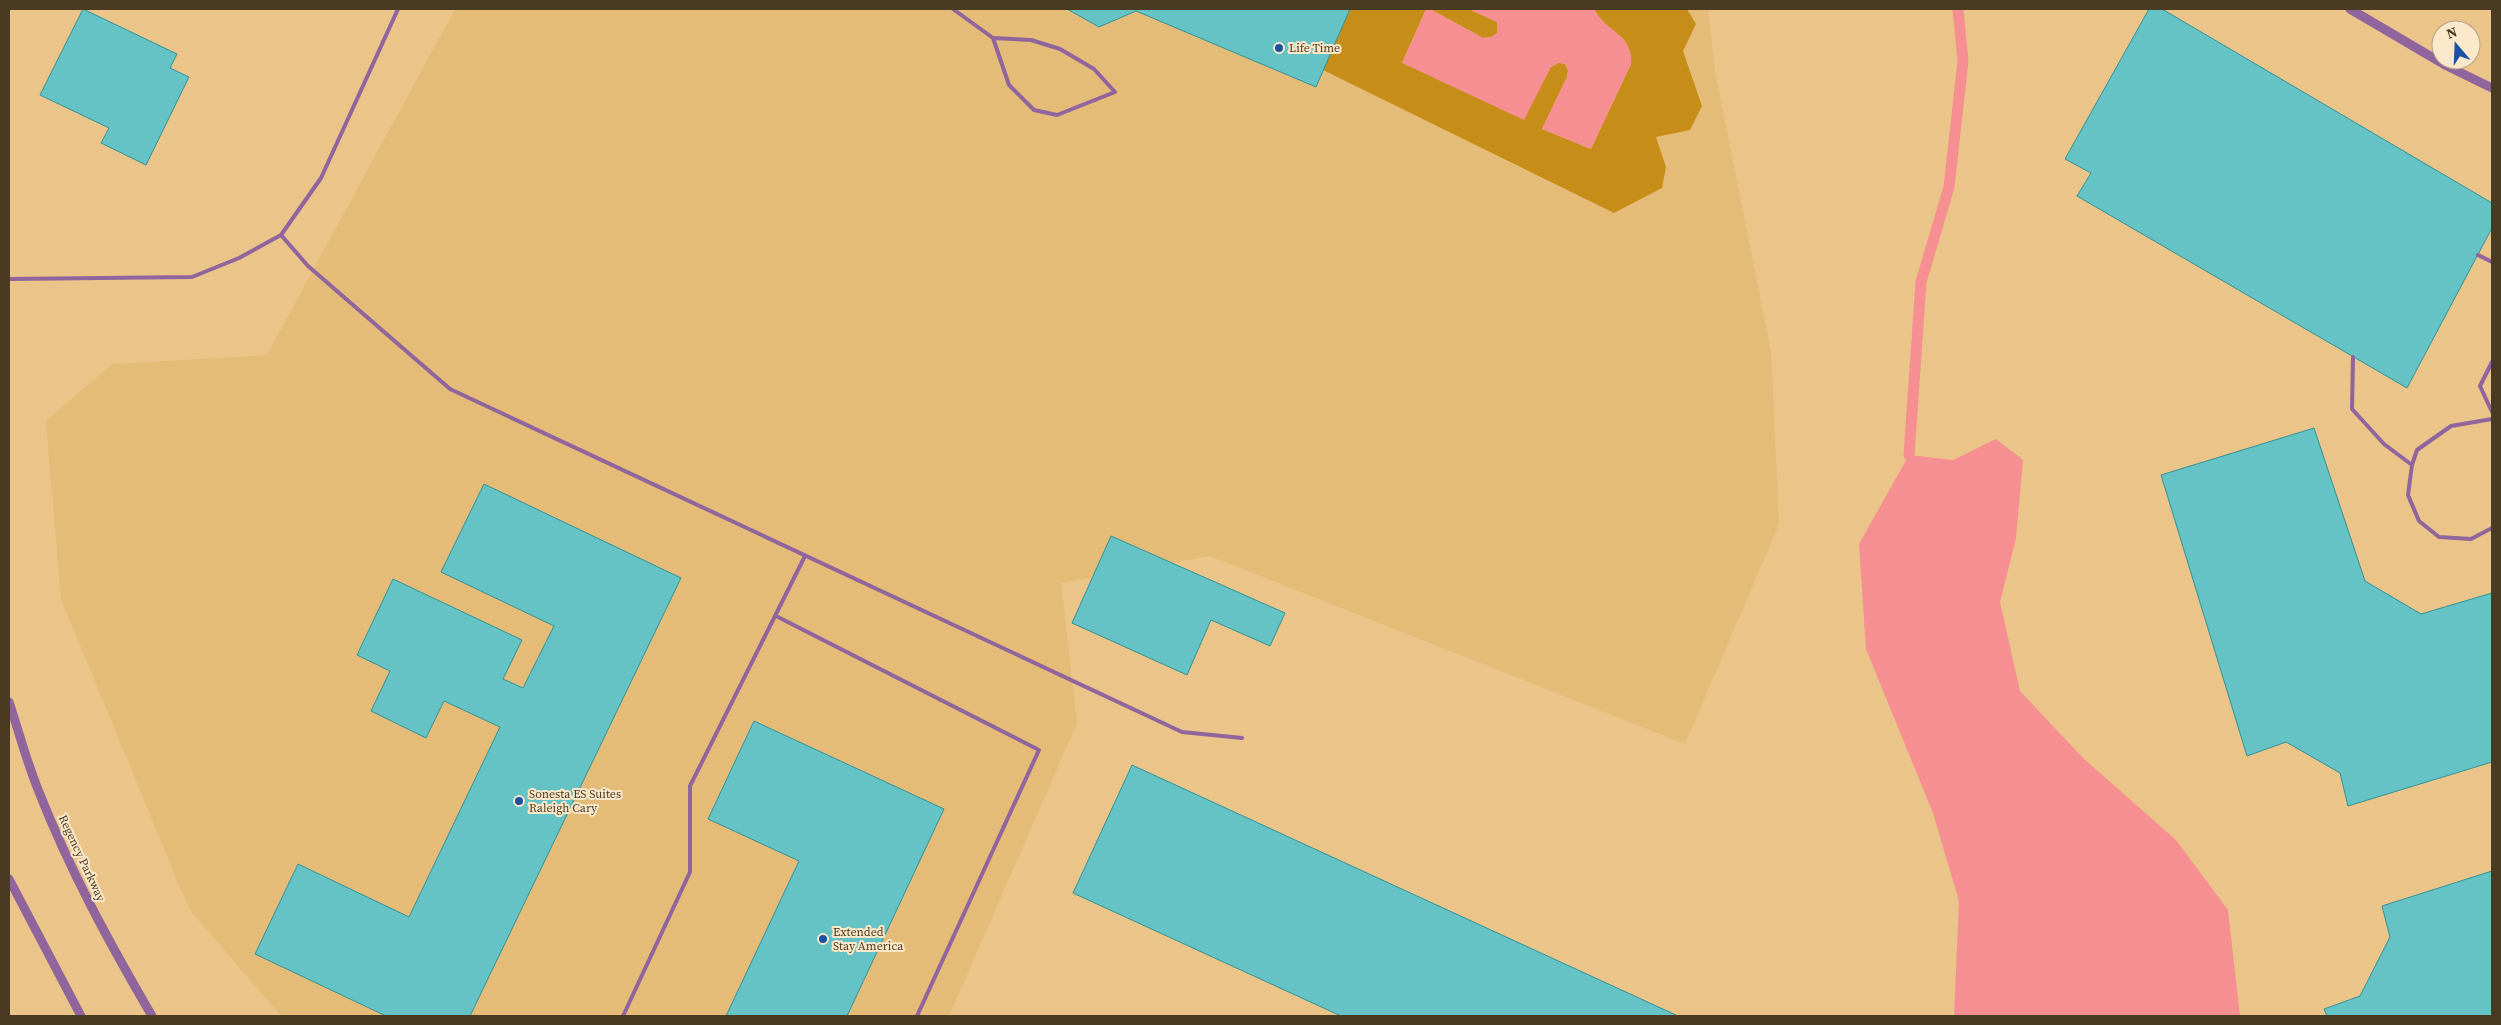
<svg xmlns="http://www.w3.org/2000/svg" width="2501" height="1025" font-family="'Source Serif 4',serif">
<rect width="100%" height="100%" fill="#eac488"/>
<!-- built -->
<path fill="#e5bb78" d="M455,9h1253l7,62 56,281 8,172 -94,220 -475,-188 -149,27 16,140 -128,293h-668l-92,-107 -128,-310 -15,-178 66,-57 155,-9z"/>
<!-- green -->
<path fill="#c68e19" d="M1350,9h76l-24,54 149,4 8,-5 6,2 3,6 -1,7 -25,52 49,20 40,-85c2,-31 -25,-31 -37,-55h93l9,15 -13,27 19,55 -12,24 -34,7 10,30 -4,21 -48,25 -291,-143z
M1430,9h39l28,13v11l-5,4 -9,1z"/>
<!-- water -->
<path fill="#f68f92" d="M1426,9h4l53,29 9,-1 5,-4v-11l-28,-13h125c12,24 39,24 37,55l-40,85 -49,-20 25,-52 1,-7 -3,-6 -6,-1 -8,4 -27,53 -122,-57z
M1996,439l27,21 -7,78 -16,64 20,89 63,67 93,82 52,70 12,106h-286l5,-115 -26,-88 -67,-164 -7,-105 50,-89 44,5z"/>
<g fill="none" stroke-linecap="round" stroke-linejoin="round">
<!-- stream -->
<path stroke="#f68f92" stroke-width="11" d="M1909,455l12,-173 28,-95 14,-126 -5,-52"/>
</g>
<!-- building -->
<path fill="#65c2c5" stroke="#319397" d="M83,9l94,45 -7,14 19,9 -43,88 -45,-22 8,-15 -69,-33z
M1067,9h283l-34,78 -180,-76 -37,16z
M2149,9h13l330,194v25l-85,160 -330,-192 14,-23 -26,-14z
M2314,428l51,153 56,33 71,-21v169l-144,44 -8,-33 -54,-31 -39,14 -86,-281z
M484,484l197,94 -211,438h-84l-131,-62 43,-90 111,53 91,-190 -56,-26 -18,37 -55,-27 19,-40 -33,-16 36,-76 129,61 -19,39 20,9 31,-62 -113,-54z
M1111,536l174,77 -15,33 -59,-26 -24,55 -115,-52z
M754,721l190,88 -97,207h-121l73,-155 -91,-42z
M1132,765l546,251h-337l-268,-123z
M2492,871v145h-165l-3,-7 36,-13 30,-59 -8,-31z"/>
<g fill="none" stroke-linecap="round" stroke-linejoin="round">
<!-- service -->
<path stroke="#90649c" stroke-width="4" d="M953,9l40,29 38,2 29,9 34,20 21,23 -58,23 -23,-5 -25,-25 -16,-47
M281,235l27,31 142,123 732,343 60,6
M2478,255l14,7
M9,279l183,-2 47,-19 42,-23 40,-57 77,-169
M2353,357l-1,52 32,35 28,21
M2492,362l-12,24 12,26
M2492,419l-41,7 -34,24 -5,15 -4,30 11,26 20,16 32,2 21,-11
M776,616l263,134 -122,266
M623,1016l67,-144v-86l115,-230"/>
<!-- tertiary -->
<path stroke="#90649c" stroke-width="9" d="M2350,9l97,57 45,22
M9,702c10,30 18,61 30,90 31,79 71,152 113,224
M9,879l72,137"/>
</g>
<!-- markers -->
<g fill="#1b52a4" stroke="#fce9cb" stroke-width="2">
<circle cx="1279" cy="48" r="5"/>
<circle cx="519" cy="801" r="5"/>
<circle cx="823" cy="939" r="5"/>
</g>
<g text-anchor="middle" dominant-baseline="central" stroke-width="4" stroke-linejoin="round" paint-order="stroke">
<!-- poi labels -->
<g font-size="12" fill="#493a21" stroke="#fce9cb" text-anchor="start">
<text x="1289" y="48">Life Time</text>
<text x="529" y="794">Sonesta ES Suites<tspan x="529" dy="14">Raleigh Cary</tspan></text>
<text x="833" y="932">Extended<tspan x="833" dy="14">Stay America</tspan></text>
</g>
<!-- street labels -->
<g font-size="12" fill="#493a21" stroke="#fce9cb">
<text transform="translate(82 858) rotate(65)">Regency Parkway</text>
</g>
</g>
<!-- border -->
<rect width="2501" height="1025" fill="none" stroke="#493a21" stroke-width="20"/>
<!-- north arrow -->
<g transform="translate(2456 45) rotate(341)"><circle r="24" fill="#fce9cb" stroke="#b4a387"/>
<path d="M0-4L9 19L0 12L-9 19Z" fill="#1b52a4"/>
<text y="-8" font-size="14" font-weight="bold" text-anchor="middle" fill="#493a21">N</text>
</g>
</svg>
